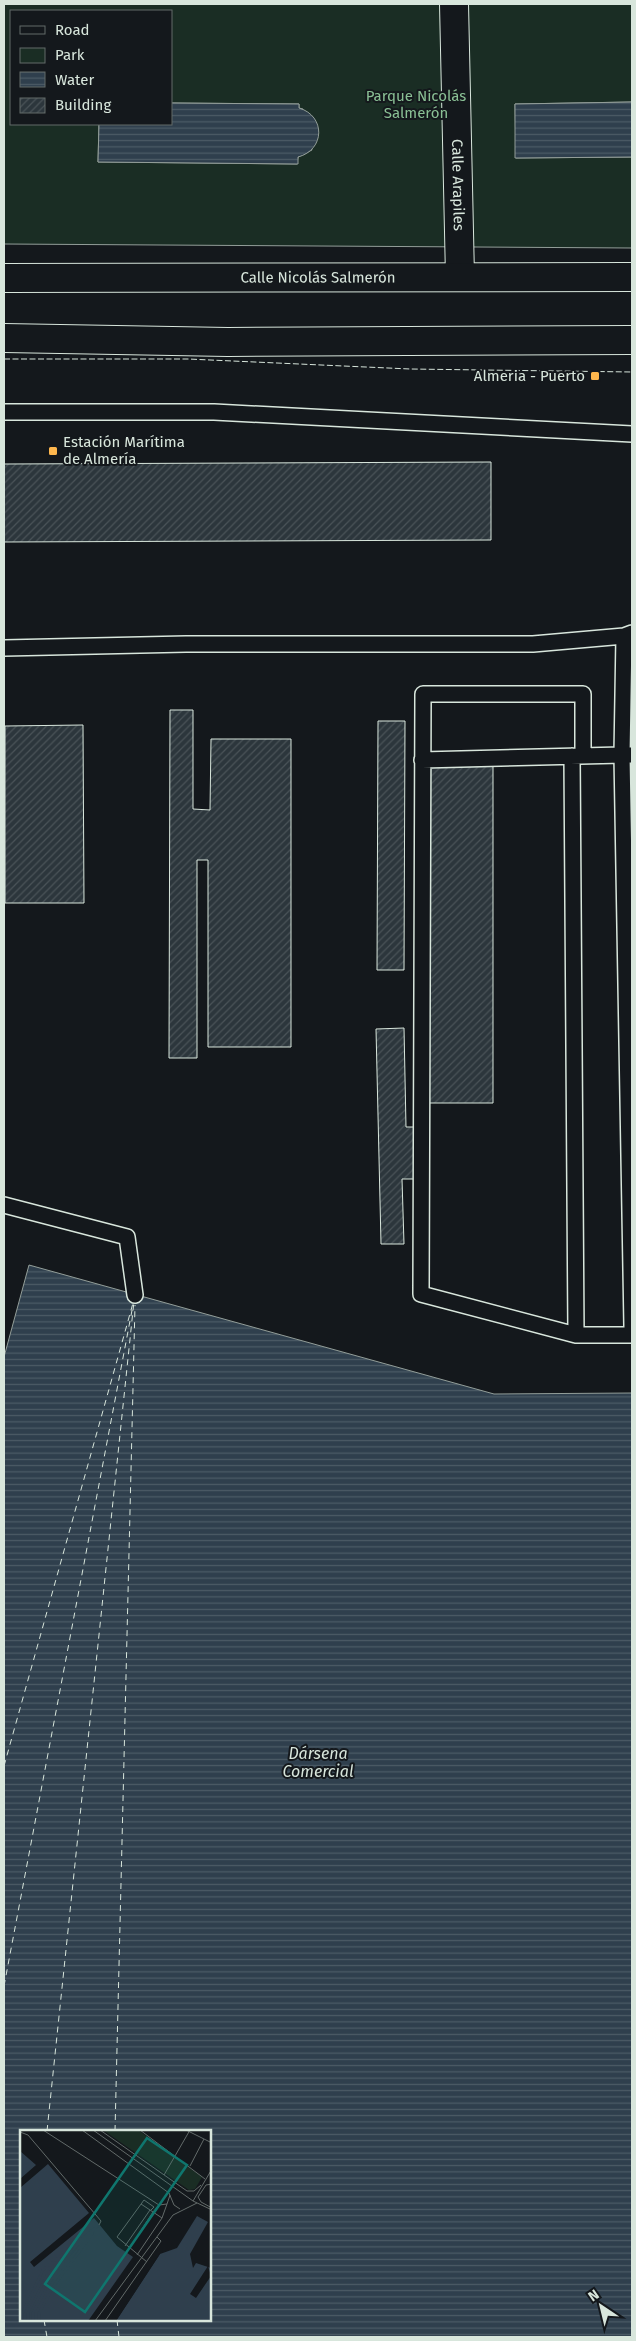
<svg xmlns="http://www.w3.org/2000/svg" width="636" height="2341" font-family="'Fira Sans',sans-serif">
<defs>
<pattern id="water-rules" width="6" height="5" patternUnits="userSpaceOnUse" patternTransform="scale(1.25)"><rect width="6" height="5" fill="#2f3f4d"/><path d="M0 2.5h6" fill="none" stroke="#4c5b66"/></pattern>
<pattern id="building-hatch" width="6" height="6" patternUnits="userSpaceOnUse" patternTransform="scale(1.25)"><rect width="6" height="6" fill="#2c363c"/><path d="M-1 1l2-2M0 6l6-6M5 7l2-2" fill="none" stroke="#4a5358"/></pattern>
</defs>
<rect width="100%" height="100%" fill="#14181c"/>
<!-- green -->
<path fill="#1a2d24" stroke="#939e99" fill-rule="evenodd" d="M4,4h628v98l-117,2 1,54 116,-1v91l-628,-4zM11,11h160v92l128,1v4l4,1 9,41 -14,7 -1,7 -199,-2 1,-38h-88z"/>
<!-- water -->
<path fill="url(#water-rules)" stroke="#939e99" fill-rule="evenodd" d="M632,102v55l-117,1v-54z
M171,103l128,1v4c27,8 26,42 -1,49v7l-200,-2 1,-38h72z
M29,1265l465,129 138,-1v944h-628v-980zM21,2131h189v189h-189z"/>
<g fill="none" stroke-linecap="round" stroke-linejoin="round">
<!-- ferry -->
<path stroke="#d8e6dc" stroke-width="1" stroke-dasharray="6 5" stroke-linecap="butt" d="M4,1766l129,-463
M4,1986l129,-681
M47,2131l87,-830
M115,2131l20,-826
M44,2320l3,17
M117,2320l2,17"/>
</g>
<!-- building -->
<path fill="url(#building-hatch)" stroke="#d8e6dc" d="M491,462v78l-487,2v-78z
M170,710h23v99l17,1 1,-71h80v308h-83v-187h-11v198h-28z
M378,721h27l-1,249h-27z
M83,725l1,178h-79v-177z
M493,753v350h-78v-349z
M404,1028l2,99h13l1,52h-18l2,65h-23l-5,-215z"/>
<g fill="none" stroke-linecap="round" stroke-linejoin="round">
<!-- service casing -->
<g stroke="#d8e6dc" stroke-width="18">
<path id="service" d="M4,412h210l418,22
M624,636l-2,119h10
M4,648l182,-4h347l91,-8 8,-3
M572,756l4,579
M583,756v-62h-160l-2,600 155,41h56
M422,760l200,-5 10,572
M4,1205l123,32 8,58"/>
</g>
<!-- minor casing -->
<g stroke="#d8e6dc" stroke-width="30">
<g id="minor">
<path id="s1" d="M454,4l6,273"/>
</g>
</g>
<!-- trunk casing -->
<g stroke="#d8e6dc" stroke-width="30">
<g id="trunk">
<path id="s2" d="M4,278l628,-1"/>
<path d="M4,338l224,4 404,-2"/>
</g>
</g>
<!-- service -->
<use href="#service" stroke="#14181c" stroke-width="15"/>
<!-- minor -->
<use href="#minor" stroke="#14181c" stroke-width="28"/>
<!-- trunk -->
<use href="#trunk" stroke="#14181c" stroke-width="28"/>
<!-- fence -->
<path stroke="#d8e6dc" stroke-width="1" stroke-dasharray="6 2.5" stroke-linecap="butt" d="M4,359h184l222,10 222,3"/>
</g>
<!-- markers -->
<g fill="#ffb74d" stroke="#14181c" stroke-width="2">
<rect x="590" y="371" width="10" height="10" rx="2.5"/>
<rect x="48" y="446" width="10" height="10" rx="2.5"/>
</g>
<g text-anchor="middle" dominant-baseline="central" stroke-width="4" stroke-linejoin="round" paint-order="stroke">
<!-- park labels -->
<g font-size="15" fill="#8ac095" stroke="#14181c">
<text x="416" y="96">Parque Nicolás<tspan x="416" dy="17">Salmerón</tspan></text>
</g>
<!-- street labels -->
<g font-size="15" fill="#d8e6dc" stroke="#14181c">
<text stroke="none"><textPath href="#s1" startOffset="181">Calle Arapiles</textPath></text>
<text stroke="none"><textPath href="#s2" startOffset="314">Calle Nicolás Salmerón</textPath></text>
</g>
<!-- poi labels -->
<g font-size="15" fill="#d8e6dc" stroke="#14181c" text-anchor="end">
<text x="585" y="376">Almeria - Puerto</text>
<text x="63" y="442" text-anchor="start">Estación Marítima<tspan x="63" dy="17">de Almería</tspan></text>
</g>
<!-- water labels -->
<g font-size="16" font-style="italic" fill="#d8e6dc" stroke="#14181c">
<text x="318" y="1753">Dársena<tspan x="318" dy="18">Comercial</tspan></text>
</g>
</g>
<!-- overview -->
<g transform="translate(20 2130)">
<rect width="191" height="191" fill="#14181c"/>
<path d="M83,0h35l64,47 -7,12 -6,1z" fill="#1a2d24"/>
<path d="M0,21l16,14 -16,14zM28,34l41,49 -59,49 4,5 60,-49 23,28 16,11 -45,64h-68v-133zM177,86l11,6 -18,32 3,14 3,-5 15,5v53h-95l44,-67 17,-6z" fill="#2f3f4d"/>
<path d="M140,123v1l-44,67h-3zM188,136l3,10 -15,22 -6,-4z" fill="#14181c"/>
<path fill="none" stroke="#2f3f4d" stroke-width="2.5" d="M3,191l-1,-7 21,-44 56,-45M8,191v-8l19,-38 44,-43M13,191v-8l18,-33 45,-52M19,191v-8l16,-29 38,-51"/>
<path fill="none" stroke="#626a69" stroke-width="1" d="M23,0l116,75 8,-1 3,-9M62,0l87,63 5,12 6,4M73,0l100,71M80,0l87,61h7l7,-6M120,0l65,49M166,0l26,13M0,2l8,3 73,86 -2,4M170,36l14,-27M192,39l-19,32 19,9M144,45l26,-45M192,54l-6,1 -8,12 3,5 11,6M139,75l-6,7 9,6M105,116l25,-36M109,119l24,-37 -12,-8M117,125l25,-37 5,-14M127,132l-30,-25 27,-37 10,7 -3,3M75,191l78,-106 24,-12M85,191l56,-80 -4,-4"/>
<path fill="#0f766e" fill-opacity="0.15" stroke="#0f766e" stroke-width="2.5" d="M127,8l40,27 -102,147 -40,-28z"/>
<rect width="191" height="191" fill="none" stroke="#d8e6dc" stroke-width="2.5"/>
</g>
<!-- border -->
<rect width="636" height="2341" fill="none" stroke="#d8e6dc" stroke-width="10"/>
<!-- legend -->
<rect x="10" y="10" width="162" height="115" fill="#14181c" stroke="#626a69"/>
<rect x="20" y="26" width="25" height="8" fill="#14181c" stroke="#626a69"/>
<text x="55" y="35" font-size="15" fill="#d8e6dc">Road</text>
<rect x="20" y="48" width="25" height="15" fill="#1a2d24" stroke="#626a69"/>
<text x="55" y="60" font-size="15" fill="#d8e6dc">Park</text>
<rect x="20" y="72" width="25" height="15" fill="url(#water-rules)" stroke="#626a69"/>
<text x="55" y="85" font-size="15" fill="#d8e6dc">Water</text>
<rect x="20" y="98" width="25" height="15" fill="url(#building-hatch)" stroke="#626a69"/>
<text x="55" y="110" font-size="15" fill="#d8e6dc">Building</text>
<!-- north arrow -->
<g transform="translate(601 2306) rotate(325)" stroke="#14181c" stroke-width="4" paint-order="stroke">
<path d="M0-4L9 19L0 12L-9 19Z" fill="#d8e6dc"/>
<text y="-8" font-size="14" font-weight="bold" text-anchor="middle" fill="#d8e6dc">N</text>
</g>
</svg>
